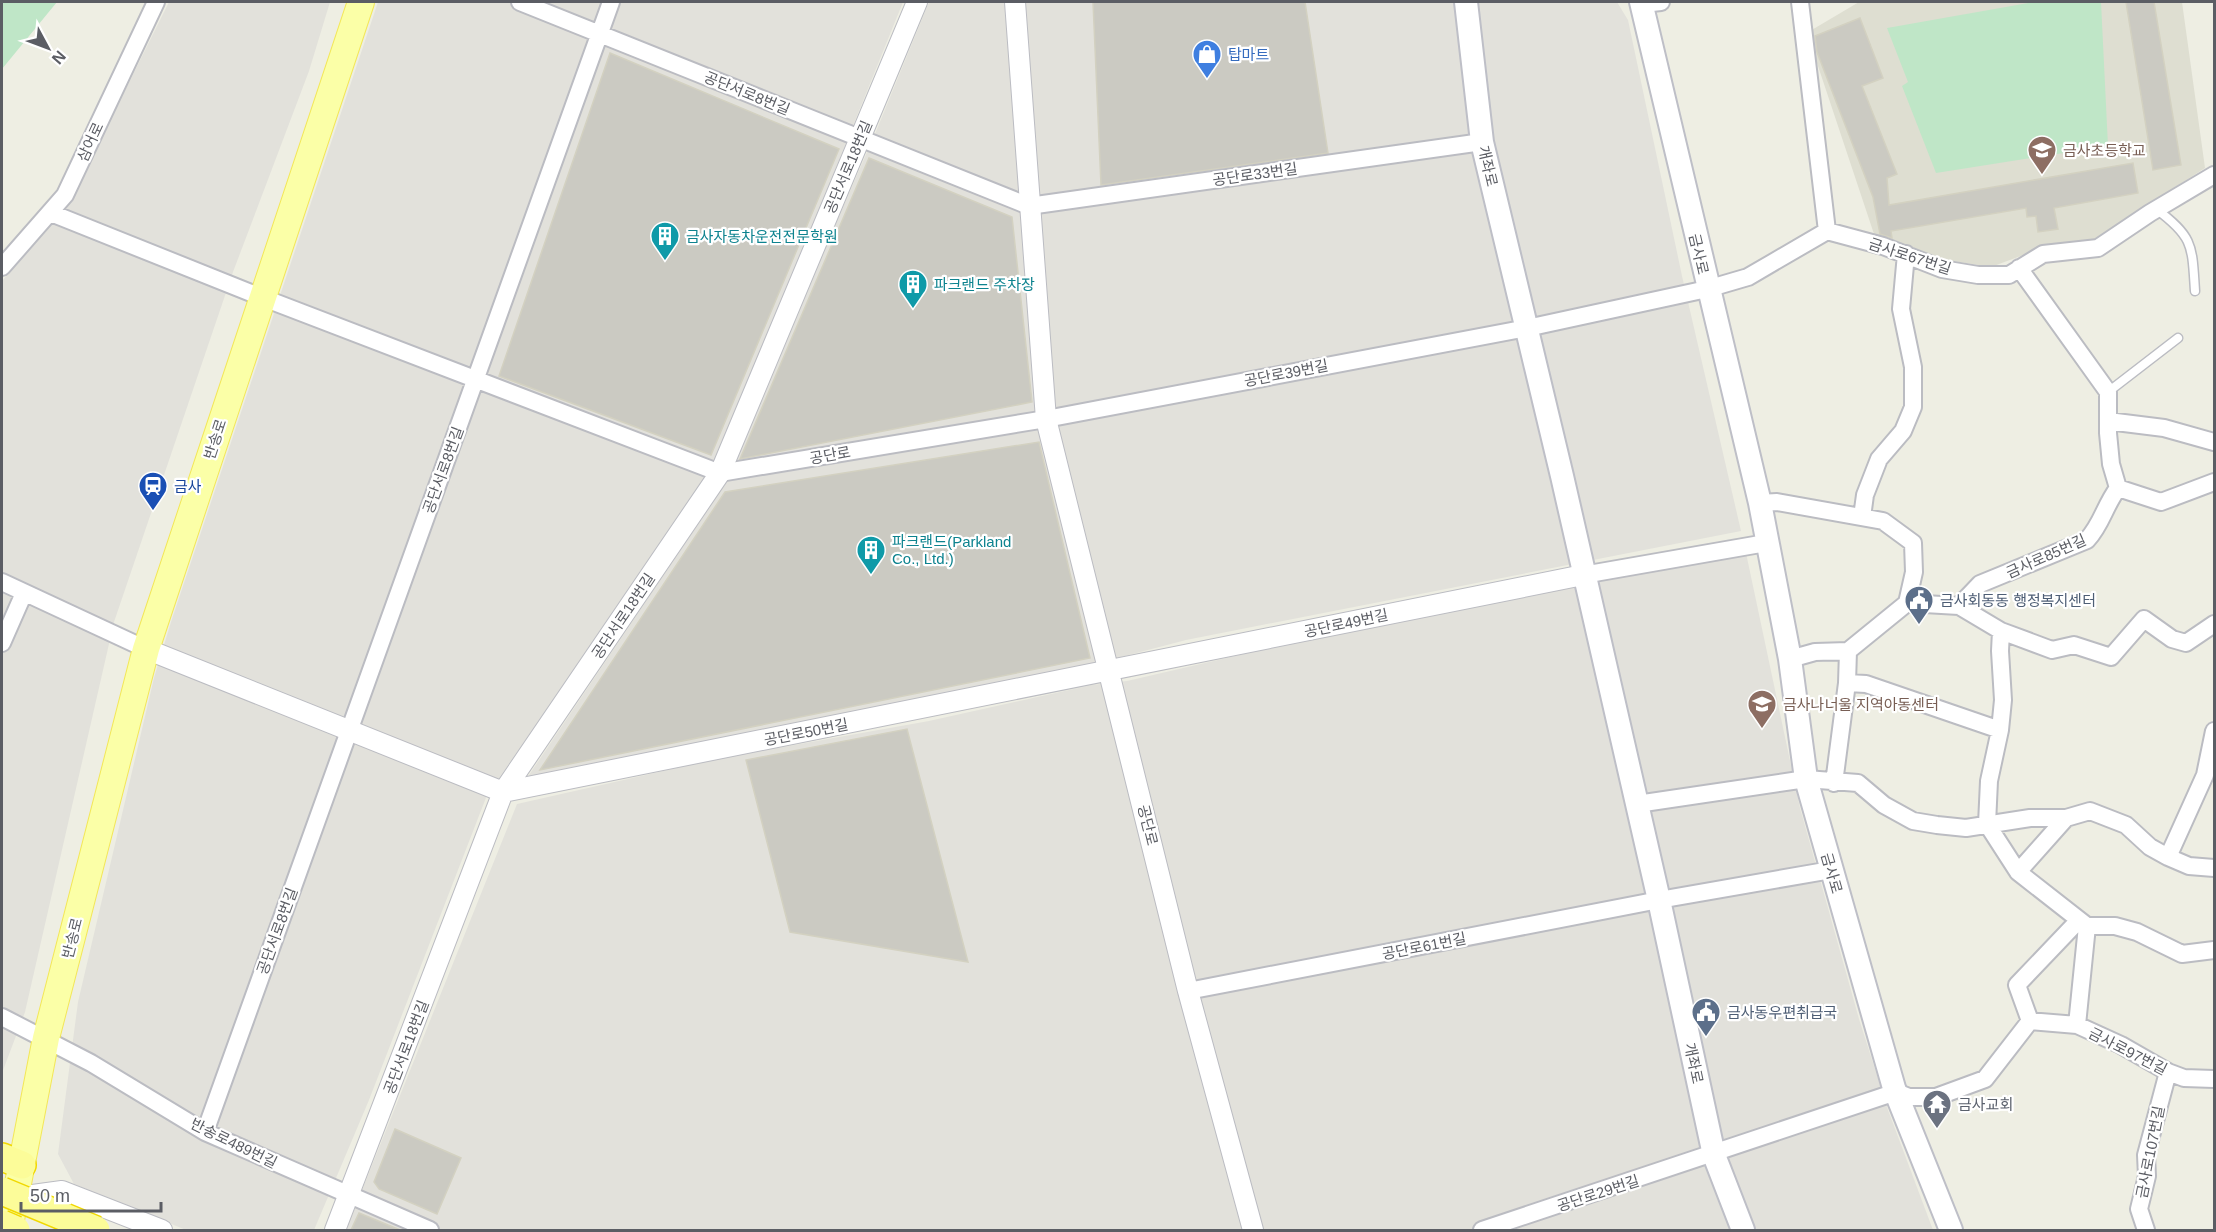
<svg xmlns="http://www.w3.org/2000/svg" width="2216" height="1232" font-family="Arial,'Noto Sans KR',sans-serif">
<rect width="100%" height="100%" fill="#eeeee3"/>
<!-- industrial -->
<path fill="#e2e1db" d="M169,2h161l-21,69 -76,201 -119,350 -89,390 -23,61v-792l42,-47 26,-33z
M378,2h525l-179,443 -31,56 -206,294 -118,305 -55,130h-128l-112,-46 -16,-30 20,-152 76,-324 17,-56z
M929,2h688l11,18 54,256 59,255 -555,109 -134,35 -300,57 -225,46 188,-279 160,-365z
M1746,553l54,255 59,211 29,91 45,120h-1587l171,-426 204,-46 208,-37 163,-36 35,-4 243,-56z"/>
<!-- education -->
<path fill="#deded1" d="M1859,2h323l23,166 -112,72 -67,14 -35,13 -44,-7 -73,-26 -60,-180 -4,-23z"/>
<!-- green -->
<path fill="#bfe6c7" d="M2,2h55l-55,67z
M2034,2h67l7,144 -172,27 -34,-87 6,-4 -21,-54z"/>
<!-- building -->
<path fill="#cbcac2" stroke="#d3d1c1" stroke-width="1.5" d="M1093,2h212l23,151 -227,32z
M2126,2h28l27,163 -28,5z
M1860,18l23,60 -21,8 35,88 -10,4 2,27 244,-42 5,30 -84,15 4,21 -20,3 -2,-16 -9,1 -1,-9 -135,23 1,7 -12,-4 -7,-37 -56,-145 -2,-16z
M610,53l229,96 -128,306 -212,-79z
M869,158l143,59 20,185 -292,57z
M1039,442l51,216 -550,112 185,-278z
M907,729l61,233 -178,-30 -44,-172z
M395,1129l66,29 -24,56 -58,-25 -5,-7z
M359,1213l41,17h-49z"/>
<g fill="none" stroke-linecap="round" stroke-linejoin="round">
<!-- service casing -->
<g stroke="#bbbcc2" stroke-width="11">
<path id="service" d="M2156,209c38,28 36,37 39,82
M2108,392l70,-54"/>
</g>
<!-- minor casing -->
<g stroke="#bbbcc2" stroke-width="20">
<path id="minor" d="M520,2l509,204 453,-64
M1800,2l27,229
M1642,4l19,-2
M51,213l210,84 459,176 326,-54 481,-91 180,-39 41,-12 79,-46 56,15 59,23 36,6h31l34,-21 55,-6 52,-35 64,-38
M2,267l63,-72 91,-193
M2019,268l89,124v41l3,31 7,24
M2108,421l56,7 50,14
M2118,488c-14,19 -16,36 -31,52l-107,44 -21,22 42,25 -1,20 3,49 -3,30 -11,51 -2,43 31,48 69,54h28l22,6 45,22 32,-4
M2118,488l43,14 53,-20
M1760,503l17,-1 106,19 30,22 1,29 -7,31
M1862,517l3,-22 14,-36 24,-28 10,-24v-40l-12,-58 5,-55
M1583,575l183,-32
M2,582l144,67
M2001,631l51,19 22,-5 37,12 33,-38 28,20 14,4 28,-19
M2,643l22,-50
M1790,659l25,-7 33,-1 59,-48 52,3
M1847,683l19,1 134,46
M1834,783l13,-100 1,-32
M1637,804l169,-25 52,4 26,22 29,16 24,4 29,3 64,-10h36l24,-7 36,14 24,22 18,10 21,9 25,2
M2168,857l37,-82 9,-44
M2018,872l48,-54
M1188,991l471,-91 172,-30
M2,1017l89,46 114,69 225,98
M2030,1021l-13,-36 62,-65
M2077,1025l10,-99
M205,1132l406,-1130
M1482,1230l414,-138 13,5h27l49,-18 45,-58 47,4 44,20 47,27 16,6 30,1
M2146,1230l-7,-21 8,-33 -1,-21 22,-83"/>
</g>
<!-- tertiary casing -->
<g stroke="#bbbcc2" stroke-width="22">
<path id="tertiary" d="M1015,2l31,417 142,572 65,239
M146,649l357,143 1080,-217
M18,1197l44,-6 100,39
M335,1230l168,-438 217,-319 197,-471"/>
</g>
<!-- secondary casing -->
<g stroke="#bebfc7" stroke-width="26">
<path id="secondary" d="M1466,2l16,140 80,334 97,424 55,255 29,75
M1641,2l119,501 30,156 16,120 88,309 57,142"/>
</g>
<!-- primary casing -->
<g stroke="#f3e758" stroke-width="28">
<path id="primary" d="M9,1230l37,-192 100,-389 215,-647"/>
</g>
<!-- trunk casing -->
<g stroke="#f1d800" stroke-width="30">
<path id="trunk" d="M2,1157l20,8"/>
</g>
<!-- service -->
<use href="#service" stroke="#fff" stroke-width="8"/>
<!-- minor -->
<use href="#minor" stroke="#fff" stroke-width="16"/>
<!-- tertiary -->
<use href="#tertiary" stroke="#fff" stroke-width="20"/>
<!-- secondary -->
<use href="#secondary" stroke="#fff" stroke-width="22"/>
<!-- primary -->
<use href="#primary" stroke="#fbffa7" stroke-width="26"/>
<!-- trunk -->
<use href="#trunk" stroke="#fcfc99" stroke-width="27"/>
<!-- trunk-bridge casing -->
<g stroke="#f1d800" stroke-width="30" stroke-linecap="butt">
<path id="trunk-bridge" d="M2,1191l94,39
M2,1224l14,6"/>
</g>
<!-- trunk-bridge -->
<use href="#trunk-bridge" stroke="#fcfc99" stroke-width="27"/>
</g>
<!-- icons -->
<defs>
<g id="shop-pin" transform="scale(1.5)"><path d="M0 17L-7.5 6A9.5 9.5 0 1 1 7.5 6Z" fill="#3f7fe0" stroke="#fff"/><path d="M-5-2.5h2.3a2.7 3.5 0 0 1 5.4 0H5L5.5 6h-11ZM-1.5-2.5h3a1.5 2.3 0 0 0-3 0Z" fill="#fff"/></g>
<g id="school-pin" transform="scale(1.5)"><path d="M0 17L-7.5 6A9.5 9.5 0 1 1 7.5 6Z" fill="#8d6e63" stroke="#fff"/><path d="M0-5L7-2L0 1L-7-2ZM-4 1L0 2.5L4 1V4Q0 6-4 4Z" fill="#fff"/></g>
<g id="building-pin" transform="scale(1.5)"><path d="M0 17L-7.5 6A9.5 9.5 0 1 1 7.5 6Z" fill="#0f9aa8" stroke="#fff"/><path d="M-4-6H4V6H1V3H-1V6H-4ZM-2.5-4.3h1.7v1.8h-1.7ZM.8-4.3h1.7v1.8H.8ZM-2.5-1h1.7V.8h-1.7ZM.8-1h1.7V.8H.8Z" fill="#fff"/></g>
<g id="station-pin" transform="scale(1.5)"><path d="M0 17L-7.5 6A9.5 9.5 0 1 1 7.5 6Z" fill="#1a4fb4" stroke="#fff"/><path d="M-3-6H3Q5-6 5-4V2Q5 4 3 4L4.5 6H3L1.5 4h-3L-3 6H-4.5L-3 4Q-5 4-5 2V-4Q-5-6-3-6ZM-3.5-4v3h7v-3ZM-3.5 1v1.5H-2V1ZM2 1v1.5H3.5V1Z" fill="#fff"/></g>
<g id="civic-pin" transform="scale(1.5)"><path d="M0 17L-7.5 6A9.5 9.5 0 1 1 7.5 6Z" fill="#5c6f8a" stroke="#fff"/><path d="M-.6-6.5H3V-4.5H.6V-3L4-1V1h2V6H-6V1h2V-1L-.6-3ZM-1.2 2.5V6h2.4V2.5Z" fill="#fff"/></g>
<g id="temple-pin" transform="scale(1.5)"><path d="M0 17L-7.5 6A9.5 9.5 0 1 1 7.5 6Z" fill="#6b7280" stroke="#fff"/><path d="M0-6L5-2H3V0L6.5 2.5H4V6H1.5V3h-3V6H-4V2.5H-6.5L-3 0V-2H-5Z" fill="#fff"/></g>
</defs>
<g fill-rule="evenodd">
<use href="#shop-pin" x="1207" y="54"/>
<use href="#school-pin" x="2042" y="150"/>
<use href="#building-pin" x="665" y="236"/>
<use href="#building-pin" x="913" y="284"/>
<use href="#station-pin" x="153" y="486"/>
<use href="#building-pin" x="871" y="550"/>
<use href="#civic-pin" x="1919" y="600"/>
<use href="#school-pin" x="1762" y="704"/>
<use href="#civic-pin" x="1706" y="1012"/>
<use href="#temple-pin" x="1937" y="1104"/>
</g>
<g text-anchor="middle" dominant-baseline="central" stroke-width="4.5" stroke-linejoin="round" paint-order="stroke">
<!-- shop labels -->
<g font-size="15" fill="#366cbe" stroke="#fff" text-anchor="start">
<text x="1228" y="54">탑마트</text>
</g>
<!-- street labels -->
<g font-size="15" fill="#5b5d64" stroke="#fff">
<text transform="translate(747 93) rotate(22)">공단서로8번길</text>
<text transform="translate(90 142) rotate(-65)">삼어로</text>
<text transform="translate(1488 166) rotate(77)">개좌로</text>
<text transform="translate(848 167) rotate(-67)">공단서로18번길</text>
<text transform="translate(1255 174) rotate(-8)">공단로33번길</text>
<text transform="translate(1699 254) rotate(77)">금사로</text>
<text transform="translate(1910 256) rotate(18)">금사로67번길</text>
<text transform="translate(1286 373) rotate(-11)">공단로39번길</text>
<text transform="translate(215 439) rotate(-72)">반송로</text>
<text transform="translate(830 455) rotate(-10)">공단로</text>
<text transform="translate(443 470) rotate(-70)">공단서로8번길</text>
<text transform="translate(2046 556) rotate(-24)">금사로85번길</text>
<text transform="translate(623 616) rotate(-56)">공단서로18번길</text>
<text transform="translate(1346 623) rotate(-12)">공단로49번길</text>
<text transform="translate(806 732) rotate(-11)">공단로50번길</text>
<text transform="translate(1148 825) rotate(76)">공단로</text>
<text transform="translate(1832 873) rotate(74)">금사로</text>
<text transform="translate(277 931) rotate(-70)">공단서로8번길</text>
<text transform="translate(72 938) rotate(-76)">반송로</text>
<text transform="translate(1424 946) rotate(-11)">공단로61번길</text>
<text transform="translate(406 1047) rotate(-69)">공단서로18번길</text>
<text transform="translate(2128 1051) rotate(27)">금사로97번길</text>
<text transform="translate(1694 1063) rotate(78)">개좌로</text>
<text transform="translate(234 1143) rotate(26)">반송로489번길</text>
<text transform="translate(2150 1152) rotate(-79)">금사로107번길</text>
<text transform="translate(1598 1193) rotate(-18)">공단로29번길</text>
</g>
<!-- education labels -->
<g font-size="15" fill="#785e54" stroke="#fff" text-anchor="start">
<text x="2063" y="150">금사초등학교</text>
<text x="1783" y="704">금사나너울 지역아동센터</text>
</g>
<!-- culture labels -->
<g font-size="15" fill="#0d838f" stroke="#fff" text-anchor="start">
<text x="686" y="236">금사자동차운전전문학원</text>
<text x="934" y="284">파크랜드 주차장</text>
<text x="892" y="541">파크랜드(Parkland<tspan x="892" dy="17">Co., Ltd.)</tspan></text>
</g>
<!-- transit labels -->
<g font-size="15" fill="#164399" stroke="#fff" text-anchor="start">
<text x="174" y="486">금사</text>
</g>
<!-- service labels -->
<g font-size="15" fill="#4e5e75" stroke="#fff" text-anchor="start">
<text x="1940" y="600">금사회동동 행정복지센터</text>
<text x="1727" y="1012">금사동우편취급국</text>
</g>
<!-- worship labels -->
<g font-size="15" fill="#5b616d" stroke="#fff" text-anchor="start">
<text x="1958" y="1104">금사교회</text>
</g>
</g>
<!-- border -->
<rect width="2216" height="1232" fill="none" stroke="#5b5d64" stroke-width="6"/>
<!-- north arrow -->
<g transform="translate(48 48) rotate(131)" stroke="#ffffff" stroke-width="4.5" paint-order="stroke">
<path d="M0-4.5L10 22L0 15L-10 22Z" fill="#5b5d64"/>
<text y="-9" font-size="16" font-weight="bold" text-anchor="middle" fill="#5b5d64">N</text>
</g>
<!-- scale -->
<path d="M21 1202v9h140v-9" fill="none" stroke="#5b5d64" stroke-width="3"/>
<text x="30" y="1202" font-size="18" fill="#5b5d64" stroke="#ffffff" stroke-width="4.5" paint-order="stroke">50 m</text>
</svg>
